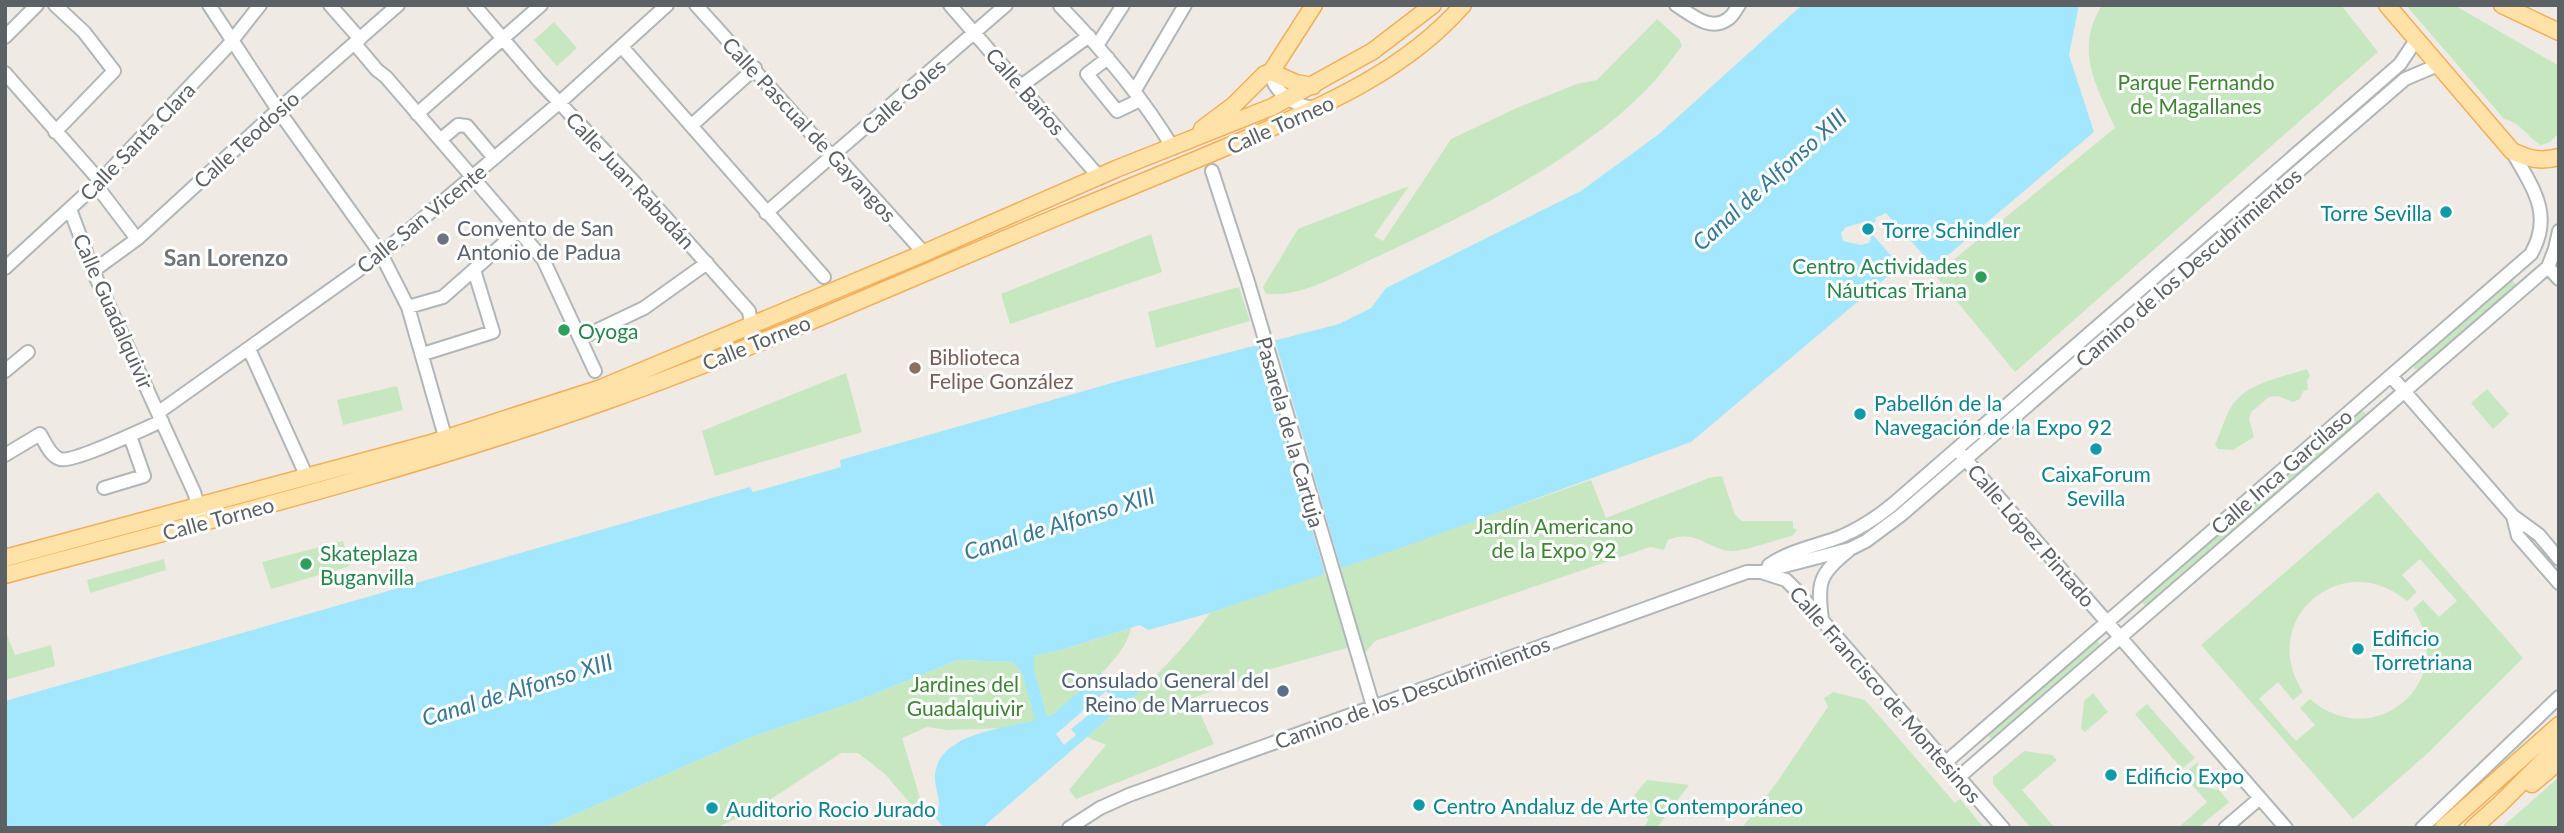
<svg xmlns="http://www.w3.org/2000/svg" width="2564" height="833" font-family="Lato,sans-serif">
<rect width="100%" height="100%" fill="#efeae4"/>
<!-- green -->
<path fill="#c6e7c0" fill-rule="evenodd" d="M2102,5h239l37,47 -363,320 -80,-97 180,-147c-19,-44 -41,-77 -13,-123z
M2406,5h48l105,61 -2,69 -7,7 -9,3c-14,-8 -19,-22 -37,-26z
M1657,19l22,20 3,7c-12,16 -23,31 -37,45 -70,71 -185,128 -275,169 -32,15 -68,37 -104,34l-3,-7 35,-58 111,-43 -35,50 9,5 68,-102 68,-32 58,-23 20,-4z
M554,22l23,26 -20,18 -23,-26z
M1151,234l11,38 -152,52 -9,-30z
M2511,279l6,7 -96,84 -7,-1v-7z
M1239,287l11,34 -94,27 -8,-36z
M2307,369l3,7 -3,4 1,10 -5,1 -3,8 -7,3 -15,-6 -9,1 -18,15 -2,7 5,18 -21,13 -15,-1 -3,-4c6,-13 10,-29 18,-41 16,-22 50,-27 74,-35z
M846,373l16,59 -147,44 -13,-45z
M397,386l6,24 -60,15 -6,-25z
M2487,389l22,25 -16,15 -22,-26z
M2361,408l6,8 -221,191 -6,-7z
M1722,476l13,39 7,6h51v7l4,2 -5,6c-17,4 -43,14 -60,15 -22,0 -36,-23 -64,-11l-4,10 -14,-3 -275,94 -11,13 -3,-10 -90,25 -78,29 21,46 -138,55 -7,-9 37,-45 -19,-8c45,-39 87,-74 123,-124l381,-133 15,38 103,-40z
M2378,492l145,166 -94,94 -76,67 -152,-174zM2420,559l37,42 -18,16 -16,-17 -10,9c48,72 -39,146 -103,90l-10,9 15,17 -19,16 -37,-42 19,-17 15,18 10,-8c-47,-72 39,-146 104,-91l10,-9 -15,-17z
M343,541l7,25 -79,23 -9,-27z
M164,559l2,11 -76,23 -3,-13z
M1131,628c-7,34 -54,65 -79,87l-5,1 -13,-47 -1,-13 28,-6z
M5,630l10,25 36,-10 4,21 -50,14z
M2097,640l3,4 -1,5 -106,92 -7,-8 107,-92z
M958,660l55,2 9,11 14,47 -32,8 -56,2 -21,-3 -25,11 18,60 -6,10 -29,-34 -27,-21h-17l-82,54 -43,21h-172l205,-90 108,-37z
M1833,692l32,8 90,103 5,-4 24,29h-242l35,-46 51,-75 -4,-9z
M2093,693l15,19 -23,20 -4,-3 3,-28z
M2147,704l48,54 -13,11 -47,-55z
M2024,751l28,4 5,5 -35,30 33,38h-24l-38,-44v-7z
M2198,762v20l4,5 17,3 10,12 -31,26h-20l29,-26 -24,-28z
M2559,777v51h-58z
M1647,780l42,5 -32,43h-14l6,-9 -23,-14z"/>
<!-- water -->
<path fill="#a3e7ff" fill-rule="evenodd" d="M1802,5h277l-10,50 25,77 -160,135 -48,-54 -11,5 1,3 -10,7 -2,-6 -18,5 -5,6 2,8 18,4 8,-2 2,-5 -2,-2 4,-1 27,31 -209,176 -282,103 -199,68 -62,17 -8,-5 -79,25 -27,6v13l13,47 5,-1 49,-43 13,15 9,-8 9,9 10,-8 5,5 -165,143h-38l-10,-12c10,-10 2,-23 1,-36 -2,-47 69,-51 100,-60l-13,-47 -9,-11 -55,-2 -101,41 -108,37 -205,90h-539v-127l745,-214 3,5 88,-25 -1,-7 286,-81 213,-55 32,-16 15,-20 195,-97 78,-57zM1106,691l5,6 -40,32 5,6 -12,10 -8,-11z"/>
<!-- pier -->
<path fill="#efeae4" d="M1274,337l68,235 -16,5 -69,-235z"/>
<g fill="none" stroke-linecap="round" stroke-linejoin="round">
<!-- minor casing -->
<g stroke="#b1b6b9" stroke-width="16">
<path id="minor" d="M209,5l69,105 103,144 27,53 40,140
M330,5l30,34
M474,5l65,76 96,102 114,128 2,13
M696,5l130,145 17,13 81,90
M950,5l150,173
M1676,5c16,10 34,27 52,14 6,-4 7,-9 11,-14
M1060,6c43,44 81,89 113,142
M5,37l32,-32
M355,44l22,26 9,7 157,182 52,112
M1098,44l25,-39
M622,47l202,230
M1108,58l-21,16 30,37 23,-11
M1271,72c1,20 26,35 44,36
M5,73l95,108
M1021,86l68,-50
M1135,90l50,-85
M417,114l124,-109
M692,125l63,-57
M55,132l59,-61 -30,-39 -29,-27
M440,140l18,-15 9,1 27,32
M1212,171l36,111 125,424
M96,185l41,54
M70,209l23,62 101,221 9,30
M766,213l240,-208
M2548,267l11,12
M5,268l95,-87 127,-134 33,-42
M93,271l44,-32 141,-129 120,-105
M408,307l35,-10 76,-67
M581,338l63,-30 63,-45
M249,349l58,128
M423,354l70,-22 -19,-62
M5,371l23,-19
M2391,376l122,140 26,19 20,24
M159,412l222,-158 178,-151 108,-98
M1960,453l326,375
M5,455l35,-21c5,8 10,22 20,25 14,4 85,-31 102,-38
M104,488l40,-12 -14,-40
M2513,516l5,20 41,47
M1769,565c22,-15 47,-19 71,-28 19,-8 36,-19 52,-32l508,-441 16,-24
M1761,572l25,8 9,9 208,239
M1822,619c-5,-36 -3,-45 26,-68
M1946,762l585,-508c23,-40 1,-67 -19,-103
M1959,777l589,-510 7,-18 4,-18
M1069,828l31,-20 29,-13 618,-223h14l89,-23 16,-8 35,-26 504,-436 33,-14
M2225,828l35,-30
M2422,828l137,-131"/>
</g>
<!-- major casing -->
<g stroke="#f4ae57" stroke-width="19">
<path id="major" d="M2387,5l125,146c17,8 29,11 47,6
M2502,5l57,27
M1271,72l25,11 17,3
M1202,129l32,-24 31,-31 6,-2 43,-67
M5,558l423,-114 173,-56 323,-135 192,-84 156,-62 101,-56 60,-46
M5,575c201,-54 404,-104 601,-174 156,-55 308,-125 461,-188 61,-25 122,-50 183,-76 77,-33 156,-67 213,-132
M2532,784l27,-23
M2443,828l116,-103
M2473,828l27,-24 59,-59"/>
</g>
<!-- minor -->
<use href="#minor" stroke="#fff" stroke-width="12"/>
<!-- major -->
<use href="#major" stroke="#ffe2a8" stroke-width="16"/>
</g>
<!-- markers -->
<g fill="#0f9aa8" stroke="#fff" stroke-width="2.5">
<circle cx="2446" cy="212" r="7"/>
<circle cx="1868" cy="229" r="7"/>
<circle cx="1860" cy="414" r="7"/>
<circle cx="2096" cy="449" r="7"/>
<circle cx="2358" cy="649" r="7"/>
<circle cx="2111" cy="775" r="7"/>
<circle cx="1419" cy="805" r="7"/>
<circle cx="712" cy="808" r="7"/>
</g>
<circle fill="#6b7280" stroke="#fff" stroke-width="2.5" cx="443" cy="239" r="7"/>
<g fill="#2e9e5b" stroke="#fff" stroke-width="2.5">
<circle cx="1981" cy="277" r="7"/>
<circle cx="564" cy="330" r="7"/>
<circle cx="306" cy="564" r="7"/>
</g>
<circle fill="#8d6e63" stroke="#fff" stroke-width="2.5" cx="915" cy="368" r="7"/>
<circle fill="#5c6f8a" stroke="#fff" stroke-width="2.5" cx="1283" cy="691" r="7"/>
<g text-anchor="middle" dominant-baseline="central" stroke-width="6" stroke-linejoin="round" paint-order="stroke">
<!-- park labels -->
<g font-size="21" fill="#3d8533" stroke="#fff">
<text x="2196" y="81">Parque Fernando<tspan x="2196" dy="24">de Magallanes</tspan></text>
<text x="1554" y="525">Jardín Americano<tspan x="1554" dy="24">de la Expo 92</tspan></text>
<text x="965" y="683">Jardines del<tspan x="965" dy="24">Guadalquivir</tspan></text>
</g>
<!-- street labels -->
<g font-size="21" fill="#5c6165" stroke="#fff">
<text transform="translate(1026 91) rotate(49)">Calle Baños</text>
<text transform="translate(903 96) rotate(-41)">Calle Goles</text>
<text transform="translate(1280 124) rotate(-24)">Calle Torneo</text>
<text transform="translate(810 129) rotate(47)">Calle Pascual de Gayangos</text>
<text transform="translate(246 139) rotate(-42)">Calle Teodosio</text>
<text transform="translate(137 141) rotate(-46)">Calle Santa Clara</text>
<text transform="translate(631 180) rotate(47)">Calle Juan Rabadán</text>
<text transform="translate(421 218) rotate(-39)">Calle San Vicente</text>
<text transform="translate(2188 267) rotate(-41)">Camino de los Descubrimientos</text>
<text transform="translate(114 311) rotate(66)">Calle Guadalquivir</text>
<text transform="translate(756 342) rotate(-22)">Calle Torneo</text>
<text transform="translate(1291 432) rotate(74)">Pasarela de la Cartuja</text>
<text transform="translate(2281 471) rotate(-41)">Calle Inca Garcilaso</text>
<text transform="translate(218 518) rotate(-15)">Calle Torneo</text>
<text transform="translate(2032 535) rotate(49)">Calle López Pintado</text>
<text transform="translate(1412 692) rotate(-20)">Camino de los Descubrimientos</text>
<text transform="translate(1886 694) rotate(49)">Calle Francisco de Montesinos</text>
</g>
<!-- culture labels -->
<g font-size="21" fill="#0d838f" stroke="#fff" text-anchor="start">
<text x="2432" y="212" text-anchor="end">Torre Sevilla</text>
<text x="1882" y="229">Torre Schindler</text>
<text x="1874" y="402">Pabellón de la<tspan x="1874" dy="24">Navegación de la Expo 92</tspan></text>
<text x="2096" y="473" text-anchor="middle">CaixaForum<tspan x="2096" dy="24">Sevilla</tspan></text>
<text x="2372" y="637">Edificio<tspan x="2372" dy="24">Torretriana</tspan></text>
<text x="2125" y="775">Edificio Expo</text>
<text x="1433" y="805">Centro Andaluz de Arte Contemporáneo</text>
<text x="726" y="808">Auditorio Rocio Jurado</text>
</g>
<!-- worship labels -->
<g font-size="21" fill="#5b616d" stroke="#fff" text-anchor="start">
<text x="457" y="227">Convento de San<tspan x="457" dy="24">Antonio de Padua</tspan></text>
</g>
<!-- leisure labels -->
<g font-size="21" fill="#27864d" stroke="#fff" text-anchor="start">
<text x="1967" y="265" text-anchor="end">Centro Actividades<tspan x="1967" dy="24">Náuticas Triana</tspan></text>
<text x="578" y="330">Oyoga</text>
<text x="320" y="552">Skateplaza<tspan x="320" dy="24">Buganvilla</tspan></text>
</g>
<!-- education labels -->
<g font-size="21" fill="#785e54" stroke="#fff" text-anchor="start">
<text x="929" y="356">Biblioteca<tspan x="929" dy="24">Felipe González</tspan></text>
</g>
<!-- service labels -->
<g font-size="21" fill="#4e5e75" stroke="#fff" text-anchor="end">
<text x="1269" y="679">Consulado General del<tspan x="1269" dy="24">Reino de Marruecos</tspan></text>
</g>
<!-- water labels -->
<g font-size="23" font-style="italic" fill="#367798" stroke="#fff">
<text transform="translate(1769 179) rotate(-42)">Canal de Alfonso XIII</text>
<text transform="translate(1059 523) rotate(-17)">Canal de Alfonso XIII</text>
<text transform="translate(517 689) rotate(-17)">Canal de Alfonso XIII</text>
</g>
<!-- neighbourhood labels -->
<g font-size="23" font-weight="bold" fill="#6d7377" stroke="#fff">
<text x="226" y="257">San Lorenzo</text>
</g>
</g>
<!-- border -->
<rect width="2564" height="833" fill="none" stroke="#5c6165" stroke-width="14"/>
</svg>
